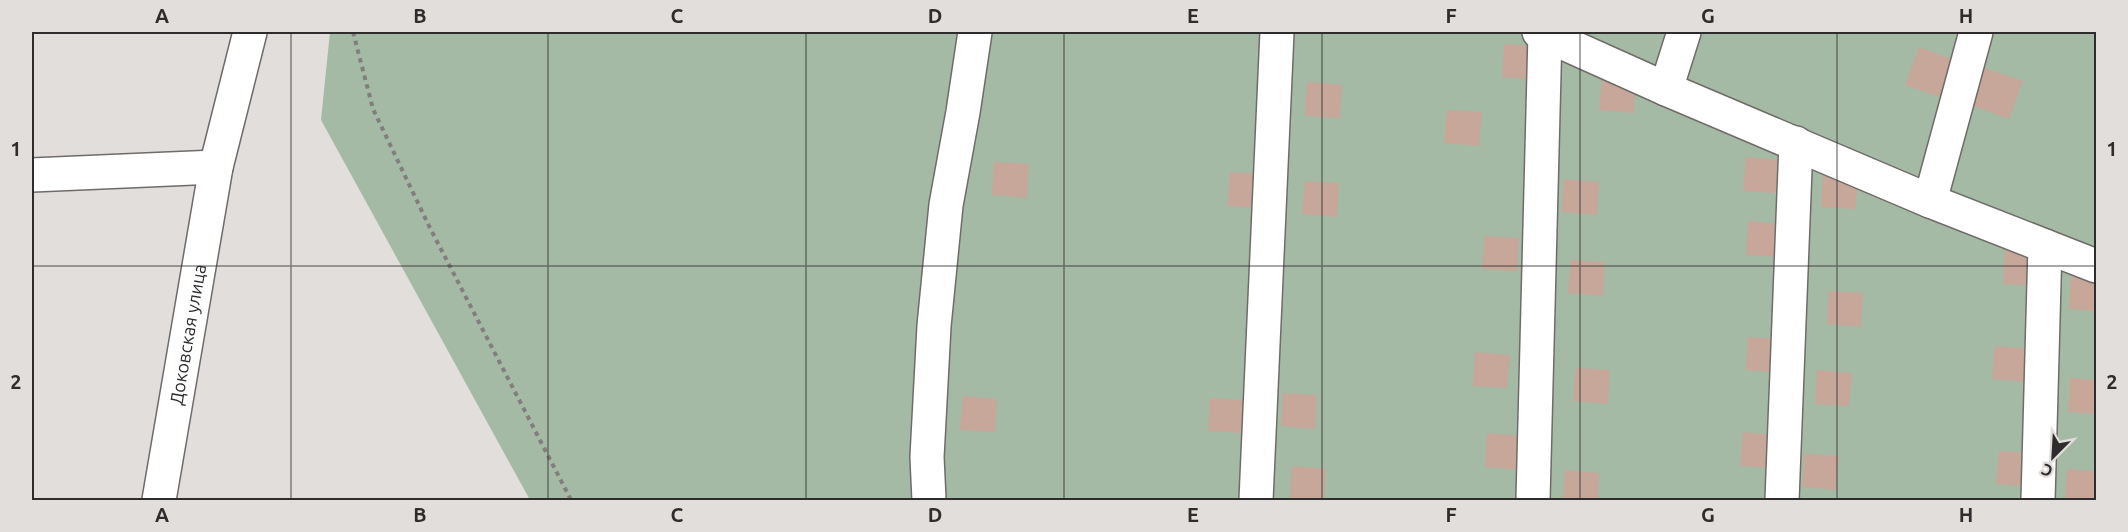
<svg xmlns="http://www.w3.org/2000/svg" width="2128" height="532" font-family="Ubuntu,sans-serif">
<rect width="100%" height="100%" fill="#e2dedc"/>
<!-- green -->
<path fill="#a5baa4" d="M330,32h1766v468h-1566l-209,-380z"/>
<!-- building -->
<path fill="#c6a79a" d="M1504,44l34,2 -2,34 -34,-3z
M1919,47l38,14 -14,37 -38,-13z
M1985,68l38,13 -14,38 -38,-14z
M1602,77l34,2 -2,34 -35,-3z
M1307,82l35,3 -2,33 -35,-2z
M1447,110l35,2 -3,34 -35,-3z
M1746,157l34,3 -3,33 -34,-2z
M994,162l35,2 -2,34 -35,-3z
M1230,172l34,2 -2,34 -35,-2z
M1823,173l35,3 -3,33 -34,-2z
M1564,179l35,3 -2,33 -35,-3z
M1305,181l34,2 -2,34 -35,-3z
M1748,221l35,3 -3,33 -34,-2z
M1485,236l34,2 -2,33 -35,-2z
M2005,250l35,3 -2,33 -35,-2z
M1571,260l34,2 -2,34 -35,-3z
M2071,275l25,2v34l-27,-2z
M1829,291l34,2 -2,34 -34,-3z
M1748,337l35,2 -3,34 -34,-3z
M1995,346l34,3 -2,33 -35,-3z
M1475,352l35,3 -3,33 -34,-2z
M1576,368l34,2 -2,34 -35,-3z
M1817,370l35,3 -3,33 -34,-2z
M2070,378l26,2v34l-28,-2z
M1283,393l34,2 -2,34 -34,-3z
M963,396l34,3 -2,33 -35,-2z
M1210,398l35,2 -3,33 -34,-2z
M1743,432l34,3 -2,33 -35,-2z
M1487,433l35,3 -3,34 -34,-3z
M1999,451l34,2 -2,34 -35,-3z
M1805,454l34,2 -3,34 -34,-3z
M1292,466l34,3 -2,31h-34z
M2067,469l29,2v29h-31z
M1565,470l34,3 -1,27h-35z"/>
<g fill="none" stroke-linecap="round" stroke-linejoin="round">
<!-- minor casing -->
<g stroke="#6f6b69" stroke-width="36">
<g id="minor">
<path d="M1539,32l127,57 264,112 166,65"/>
<path d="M1666,89l18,-57"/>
<path d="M32,175l184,-8"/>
<path d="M1930,201l46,-169"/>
<path id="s1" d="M159,500l57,-333 34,-135"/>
<path d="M929,500l-2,-43 7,-131 12,-121 17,-93 12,-80"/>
<path d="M1256,500l21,-468"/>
<path d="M1533,500l12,-466"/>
<path d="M1782,500l14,-357"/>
<path d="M2038,500l7,-254"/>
</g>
</g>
<!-- path -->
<path stroke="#817e7d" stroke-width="4" stroke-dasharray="4.5 4.5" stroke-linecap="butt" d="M353,32l20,77 56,117 142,274"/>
<!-- minor -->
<use href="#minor" stroke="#fff" stroke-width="33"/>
</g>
<!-- grid -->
<path fill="none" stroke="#2e2c2c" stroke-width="1.5" stroke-opacity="0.55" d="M291,32v468M548,32v468M806,32v468M1064,32v468M1322,32v468M1580,32v468M1837,32v468M32,266h2064"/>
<g text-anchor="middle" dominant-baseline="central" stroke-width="6" stroke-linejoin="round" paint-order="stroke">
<!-- street labels -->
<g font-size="18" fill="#2e2c2c" stroke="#e2dedc">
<text stroke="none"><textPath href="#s1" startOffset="168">Доковская улица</textPath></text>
</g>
</g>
<!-- border -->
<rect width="2128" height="532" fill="none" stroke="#e2dedc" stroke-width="66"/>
<!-- north arrow -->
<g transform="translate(2053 457) rotate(204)" stroke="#e2dedc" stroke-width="4.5" paint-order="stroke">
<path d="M0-4.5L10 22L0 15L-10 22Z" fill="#2e2c2c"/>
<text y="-9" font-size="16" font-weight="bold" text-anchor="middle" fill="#2e2c2c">С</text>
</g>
<rect x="33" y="33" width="2062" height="466" fill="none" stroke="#2e2c2c" stroke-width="2"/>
<g font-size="20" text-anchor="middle" font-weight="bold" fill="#2e2c2c">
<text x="162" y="23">A</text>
<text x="420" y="23">B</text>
<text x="677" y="23">C</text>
<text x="935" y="23">D</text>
<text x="1193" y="23">E</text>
<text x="1451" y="23">F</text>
<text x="1708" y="23">G</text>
<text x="1966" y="23">H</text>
<text x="16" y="156">1</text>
<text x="2112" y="156">1</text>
<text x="16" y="389">2</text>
<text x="2112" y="389">2</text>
<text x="162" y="522">A</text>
<text x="420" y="522">B</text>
<text x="677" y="522">C</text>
<text x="935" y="522">D</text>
<text x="1193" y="522">E</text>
<text x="1451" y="522">F</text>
<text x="1708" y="522">G</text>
<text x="1966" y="522">H</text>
</g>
</svg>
